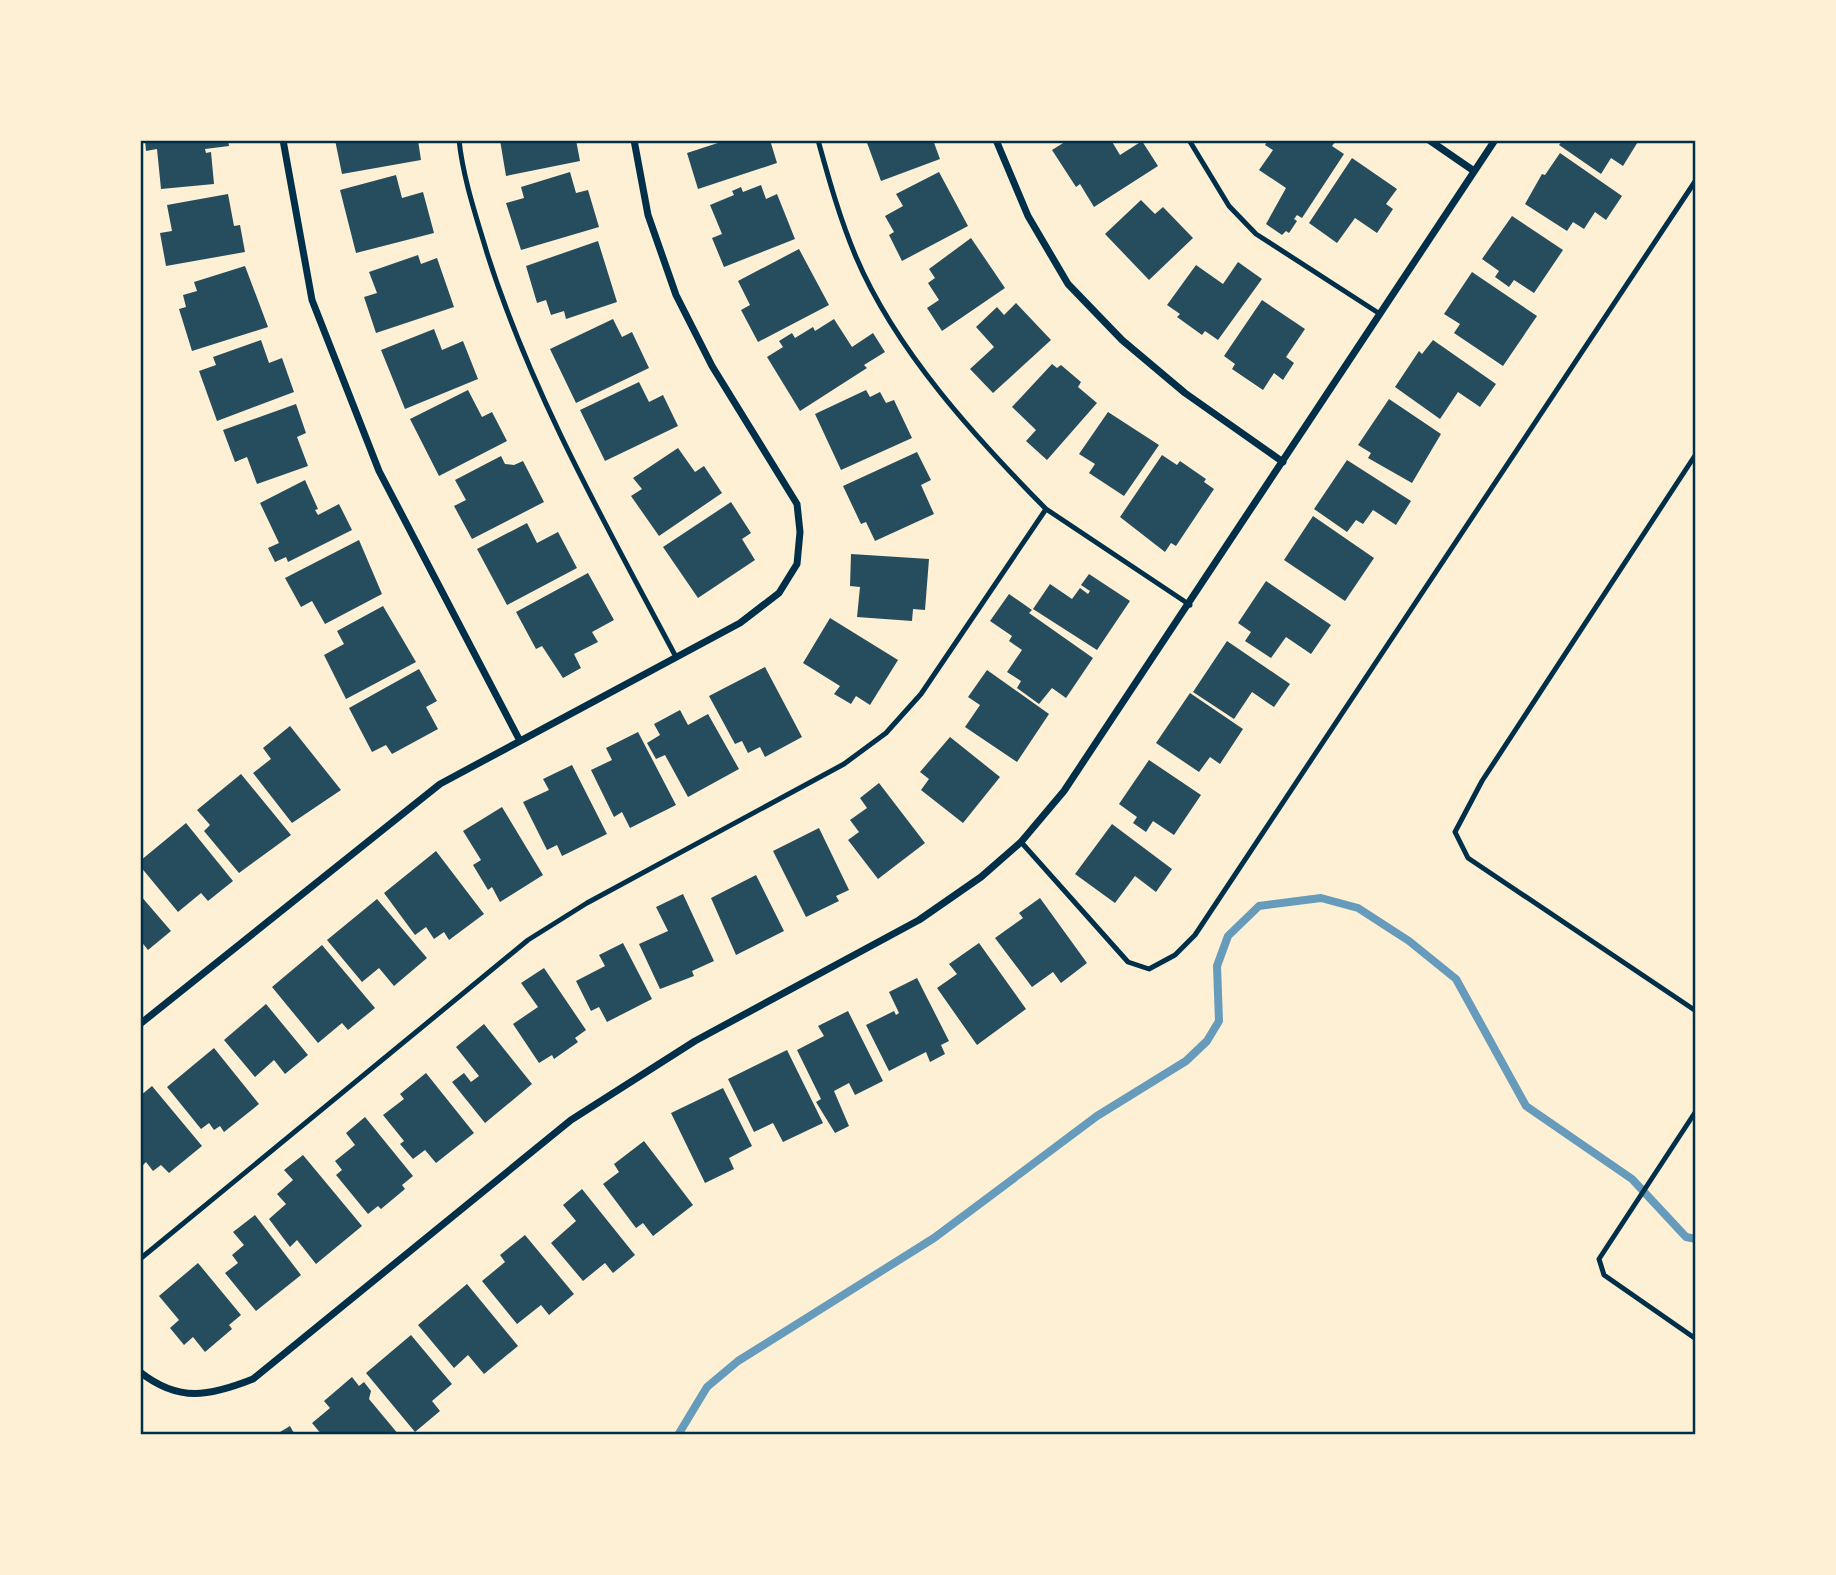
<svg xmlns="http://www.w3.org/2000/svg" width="1836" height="1575" font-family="Signika,sans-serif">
<rect width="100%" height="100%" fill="#fdf0d5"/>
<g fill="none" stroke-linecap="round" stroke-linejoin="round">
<!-- stream -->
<path stroke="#669bbc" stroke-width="8" d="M678,1435l29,-48 31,-26 196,-123 163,-122 89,-55 21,-20 12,-20 -2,-55 11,-30 31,-30 62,-8 37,10 51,33 47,38 70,127 106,73 54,58 10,2"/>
</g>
<!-- building -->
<path fill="#264d5e" d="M145,140h83l1,6 -24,3 1,4 5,-1 3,32 -53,5 -4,-40 -11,2z
M335,140h83l3,20 -79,14z
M500,140h76l4,21 -74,15z
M727,140h43l7,23 -79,26 -11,-36z
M866,140h67l7,19 -59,22z
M1068,140h43l9,15 22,-14 16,25 -64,41 -14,-23 -4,3 -24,-37z
M1268,140h64l3,2 -3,4 12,8 -42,64 -5,-3 -3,4 3,2 -8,12 -3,-2 -4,4 -16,-11 20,-36 -27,-18 14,-20 -8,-5z
M1563,140h76l-16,26 -12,-8 -10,16 -42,-29z
M1560,153l62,43 -16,24 -11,-8 -11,17 -11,-7 -6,9 -42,-27 17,-30 3,1z
M1352,158l45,31 -11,15 7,5 -16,24 -22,-15 -18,25 -28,-20z
M570,172l6,21 12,-3 11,37 -78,23 -15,-47 18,-5 -3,-11z
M939,172l29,54 -66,35 -13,-26 5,-3 -9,-16 18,-10 -7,-12z
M396,175l6,23 21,-6 11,41 -78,20 -16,-63z
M761,185l5,14 11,-5 18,45 -71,28 -12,-29 10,-4 -12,-29 24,-10 -2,-4 9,-4 2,5z
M228,194l6,32 6,-1 5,27 -79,14 -6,-33 12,-2 -5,-26z
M1141,200l14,14 8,-7 30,31 -44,42 -44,-46z
M1512,216l51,34 -29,43 -20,-13 -5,7 -14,-10 4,-6 -17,-12z
M971,238l34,50 -63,43 -15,-23 12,-8 -11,-17 7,-5 -6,-9z
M598,241l19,61 -51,17 -2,-8 -13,4 -5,-15 -9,3 -11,-37z
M799,249l30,56 -71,37 -17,-32 9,-5 -12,-24z
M418,255l3,9 16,-6 17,49 -78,26 -12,-36 13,-4 -8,-21z
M1238,262l24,17 -44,61 -13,-9 -3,4 -25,-18 3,-3 -13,-9 29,-40 27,19z
M245,266l23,61 -76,24 -13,-42 7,-2 -3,-12 14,-4 -3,-9z
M1472,272l65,44 -34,50 -49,-33 6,-9 -16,-10z
M1262,300l43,29 -19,28 8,6 -11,17 -9,-7 -11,17 -31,-21 3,-5 -11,-8z
M1016,303l35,37 -58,53 -23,-24 24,-22 -18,-20 21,-20 7,8z
M613,319l9,18 10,-5 17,36 -73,35 -26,-54z
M834,319l18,28 21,-14 12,19 -21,13 3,3 -67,43 -33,-54 16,-10 -4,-6 13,-8 3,5 18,-11 2,4z
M434,329l8,21 21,-9 15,38 -73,30 -24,-59z
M261,340l8,23 13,-5 12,34 -77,29 -18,-50 17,-6 -3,-8z
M1433,340l63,44 -16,23 -22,-15 -18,27 -45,-32 24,-36 3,3z
M1052,364l5,4 4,-3 20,17 -3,5 19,16 -50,57 -21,-19 10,-11 -24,-23z
M639,382l10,20 14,-7 15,31 -73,35 -25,-51z
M468,390l14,27 10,-5 15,29 -68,35 -29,-57z
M866,390l4,7 10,-5 6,11 8,-3 18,38 -71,32 -26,-56z
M1389,399l52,35 -29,49 -44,-25 3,-5 -13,-8z
M296,404l10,29 -9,4 11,29 -51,18 -10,-27 -12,5 -12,-32z
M1108,412l51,33 -35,51 -35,-23 6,-9 -16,-10z
M678,448l17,24 9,-6 18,27 -63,43 -28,-40 11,-7 -9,-11z
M917,452l14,28 -10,5 13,29 -59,27 -9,-19 -5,2 -18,-38z
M1162,455l15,10 3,-4 26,18 -2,3 10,7 -38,57 -5,-3 -6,9 -45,-35z
M501,456l4,8 9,1 9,-4 21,41 -72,37 -18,-33 12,-6 -11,-20z
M1347,460l64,41 -15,24 -23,-15 -10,14 -7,-4 -9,12 -33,-23z
M305,480l13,29 -3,1 3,5 21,-11 13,26 -64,32 -2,-5 -11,5 -7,-14 11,-5 -19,-40z
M731,502l20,31 -9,6 13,21 -57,38 -35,-51z
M1313,516l61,42 -29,43 -61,-41z
M527,523l10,20 21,-11 19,36 -70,37 -30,-56z
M359,540l23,54 -57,30 -13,-23 -11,6 -16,-29z
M851,554l78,5 -4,51 -12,-1 -1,12 -55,-4 3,-30 -10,-1z
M588,573l26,47 -22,12 6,10 -24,12 7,14 -18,10 -21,-32 -6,3 -20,-37z
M1089,574l41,27 -33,49 -64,-41 17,-25 22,15 8,-11 8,6 2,-3 -9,-6z
M1266,581l65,44 -20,29 -25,-17 -15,21 -26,-17 6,-9 -13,-9z
M1009,594l23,16 -3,3 64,45 -27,40 -14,-10 -13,16 -22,-16 4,-7 -14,-9 15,-22 -13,-9 3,-5 -22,-15z
M383,606l33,56 -70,37 -22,-44 20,-11 -7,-13z
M830,618l68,42 -28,45 -14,-9 -5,8 -17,-10 6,-8 -37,-23z
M1227,641l63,43 -16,23 -22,-15 -18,27 -41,-27z
M765,667l37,70 -37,20 -5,-10 -12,6 -6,-12 -7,3 -26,-48z
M419,669l18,32 -11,6 12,22 -46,25 -6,-9 -14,7 -23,-44z
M987,670l62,44 -32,48 -52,-35 15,-22 -12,-8z
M1190,693l53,36 -23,35 -10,-7 -11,15 -43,-29z
M680,710l8,15 20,-11 31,55 -51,28 -23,-42 -9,4 -9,-16 13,-8 -6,-11z
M290,726l51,64 -49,33 -39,-50 18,-14 -8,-11z
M638,732l38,73 -46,23 -8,-16 -8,5 -23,-47 21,-10 -6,-12z
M950,737l50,40 -37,46 -42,-33 8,-11 -9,-7z
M1149,760l52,35 -27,40 -21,-14 -7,11 -13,-9 4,-6 -18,-13z
M572,765l35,69 -45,22 -5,-11 -10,5 -24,-48 26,-12 -6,-11z
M241,774l50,61 -52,38 -35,-42 6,-6 -13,-15z
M879,783l46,60 -47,36 -30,-39 11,-8 -9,-12 17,-12 -7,-10z
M502,807l41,68 -43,27 -8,-15 -4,3 -15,-25 8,-5 -18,-29z
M186,823l47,58 -25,20 -7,-8 -23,19 -38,-46v-5z
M1112,824l60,45 -16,23 -21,-16 -20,27 -40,-29z
M819,828l30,62 -13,6 3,5 -33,16 -33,-66z
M436,851l48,63 -35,26 -5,-8 -10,7 -8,-12 -11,8 -31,-42z
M756,875l28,56 -48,24 -25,-57z
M683,894l31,67 -22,10 2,5 -34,13 -21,-45 29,-13 -12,-24z
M140,895l31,36 -23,19 -8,-10z
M1040,898l47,65 -26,20 -8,-11 -21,15 -37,-49 28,-20 -4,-5z
M377,899l50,59 -33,28 -15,-18 -17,14 -35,-42z
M623,943l29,56 -45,23 -8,-15 -8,4 -15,-30 29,-15 -6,-11z
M979,943l47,66 -49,36 -40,-57 20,-14 -8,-10z
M322,945l53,63 -27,22 -6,-7 -24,20 -46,-56z
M544,968l42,62 -11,8 3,4 -24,17 -2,-4 -13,8 -26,-39 25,-17 -17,-24z
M917,978l32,63 -8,4 4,9 -15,8 -4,-10 -37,19 -23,-46 28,-14 2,4 3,-2 -10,-21z
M266,1004l42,51 -23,19 -11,-14 -19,17 -31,-37z
M848,1011l35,70 -28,14 -6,-12 -15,8 15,35 -14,7 -19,-31 5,-3 -24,-49 27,-14 -6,-10z
M484,1024l48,60 -47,39 -33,-41 12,-9 7,9 8,-6 -23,-29z
M214,1048l45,56 -35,28 -4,-6 -6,4 -5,-7 -8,6 -34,-42z
M787,1050l36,73 -40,19 -10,-19 -19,9 -26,-53z
M426,1073l48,60 -38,30 -11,-13 -12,9 -13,-15 4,-3 -21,-26 21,-16 -4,-5z
M152,1086l50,60 -33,27 -8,-8 -8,6 -7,-9 -6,6v-72z
M723,1088l29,58 -23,12 5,11 -29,14 -34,-70z
M365,1117l48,59 -11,9 3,4 -24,20 -3,-3 -10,8 -32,-39 6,-5 -7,-9 20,-16 -9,-12z
M644,1141l49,64 -40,31 -10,-13 -7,5 -33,-44 16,-12 -5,-8z
M303,1155l59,71 -46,38 -19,-24 -7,7 -21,-28 17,-15 -9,-10 16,-14 -9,-10z
M582,1189l53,66 -22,18 -8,-10 -22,18 -32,-38 25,-22 -13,-16z
M255,1215l46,60 -45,36 -31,-38 13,-10 -6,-8 12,-10 -11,-13z
M525,1235l49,59 -25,21 -8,-10 -24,19 -35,-43 23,-19 -5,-7z
M198,1263l43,52 -12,10 3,4 -27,23 -12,-15 -9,8 -14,-17 9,-8 -20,-24z
M467,1284l51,62 -34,28 -16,-19 -14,13 -36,-43z
M411,1335l41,49 -20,17 8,10 -25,21 -49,-59z
M352,1377l7,9 5,-4 7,9 -2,8 30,36h-77l-10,-12 18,-15 -6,-7z
M290,1426l5,9h-20z"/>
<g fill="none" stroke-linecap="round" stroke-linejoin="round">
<!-- service -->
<path stroke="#003049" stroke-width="5" d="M459,140c4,38 17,76 28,113 45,142 119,272 189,404
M818,140c11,40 22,79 38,117 40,94 119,180 190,252
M1189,140l40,66 27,28 124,80
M1696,454l-214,327 -27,51 13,26 228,153
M1021,842l107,120 21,7 26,-14 20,-20 501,-755
M1696,1111l-97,148 5,16 92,64
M140,1259l388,-319 59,-37 257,-139 42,-31 35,-39 125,-185 144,96"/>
<!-- minor -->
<path stroke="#003049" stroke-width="7" d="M283,140l29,160 67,171 140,268
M996,140l32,76 40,68 54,56 63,53 98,69
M1429,140l45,31
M140,1024l300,-240 300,-161 39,-30 18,-29 3,-32 -3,-28 -85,-138 -36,-71 -28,-80 -14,-75
M140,1372c39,31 70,24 113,7l318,-259 124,-79 224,-121 62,-43 40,-35 43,-51 431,-651"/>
</g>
<!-- border -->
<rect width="1836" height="1575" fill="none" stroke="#fdf0d5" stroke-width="284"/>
<rect x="142" y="142" width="1552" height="1291" fill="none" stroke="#003049" stroke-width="2.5"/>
</svg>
